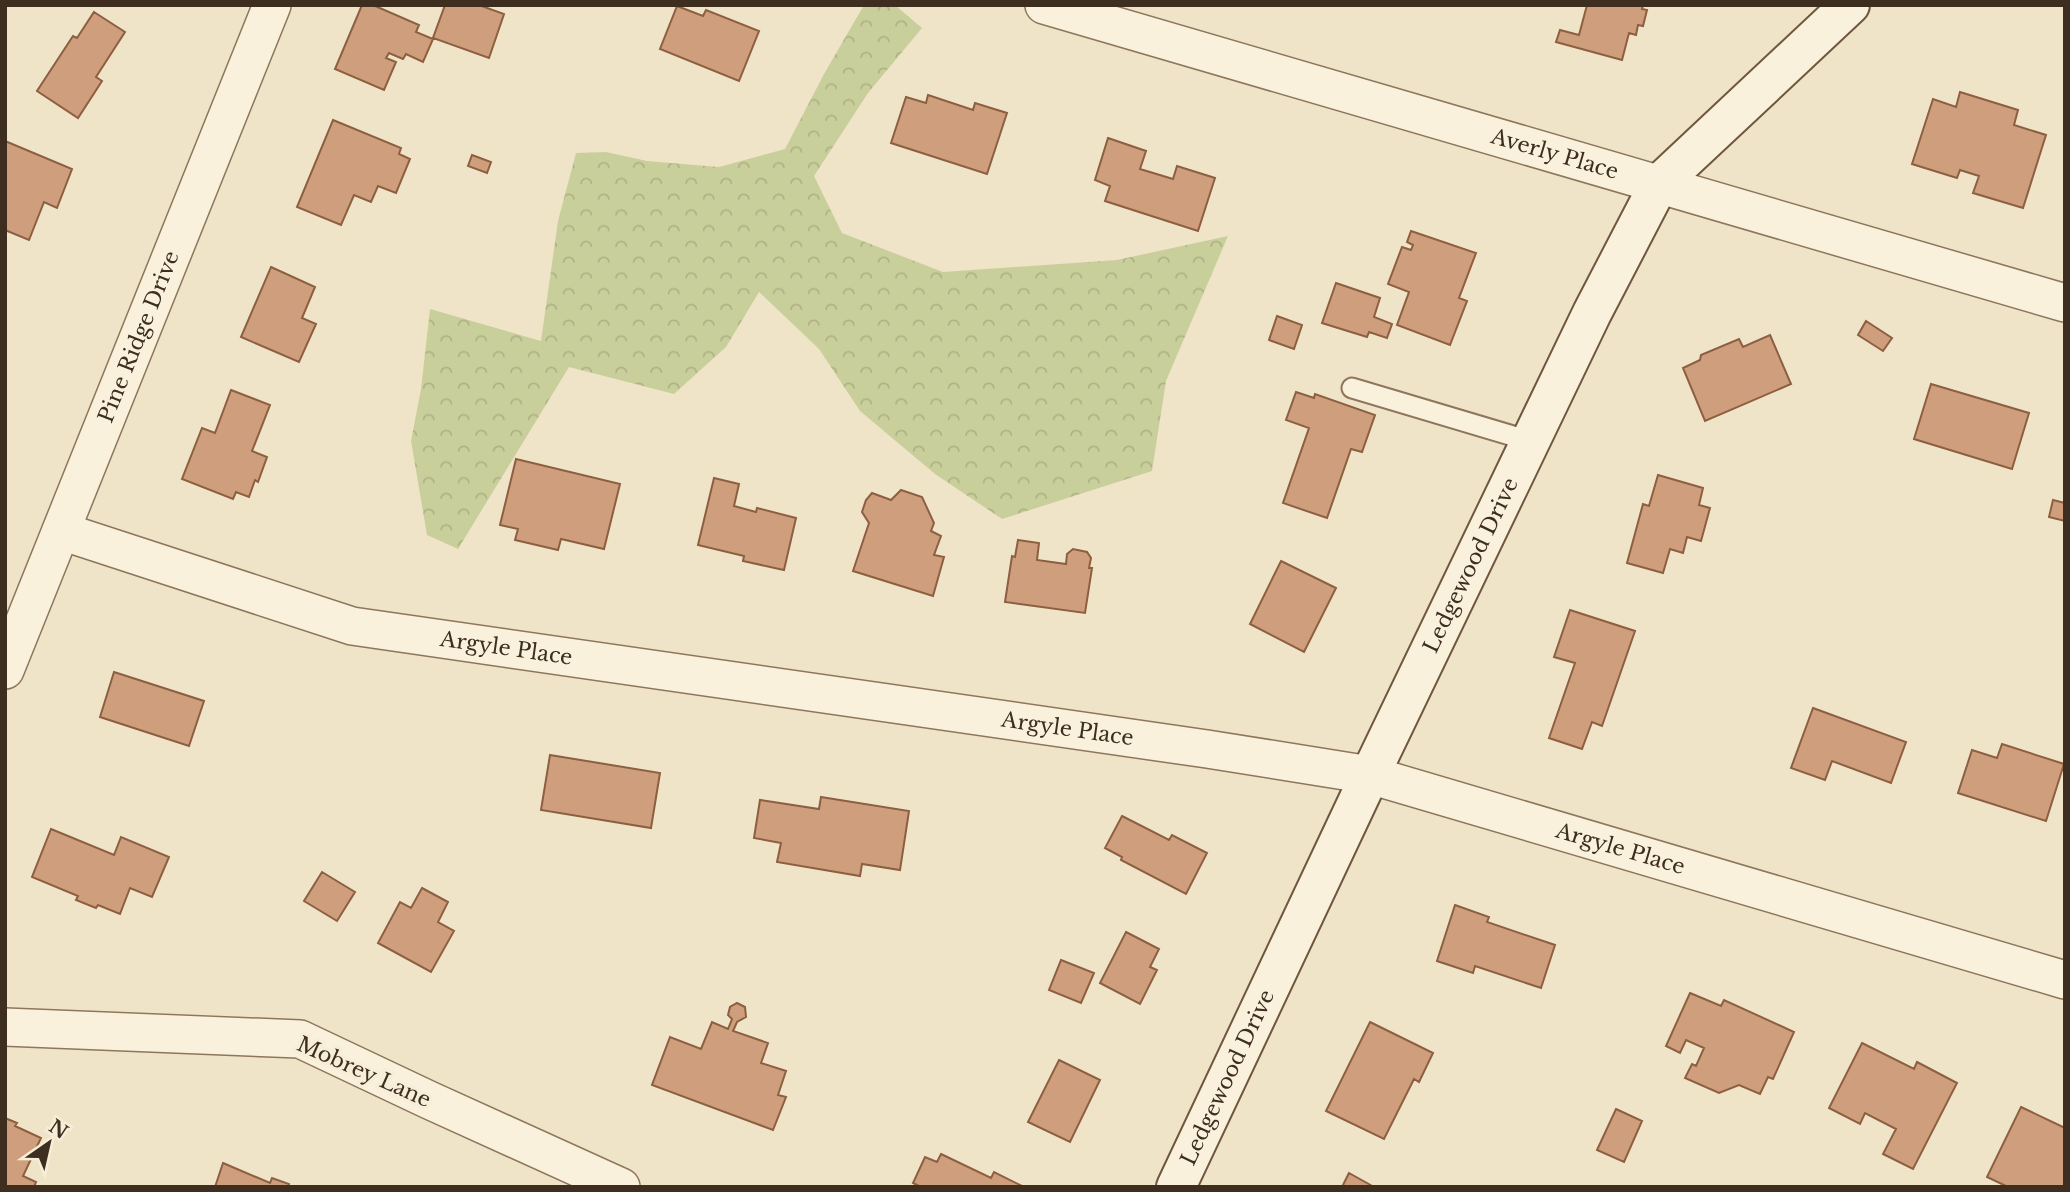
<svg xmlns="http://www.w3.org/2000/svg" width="2070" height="1192" font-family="'Libre Baskerville',serif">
<defs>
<pattern id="forest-crowns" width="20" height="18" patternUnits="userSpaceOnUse" patternTransform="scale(1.75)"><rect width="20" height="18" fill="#c9cf9b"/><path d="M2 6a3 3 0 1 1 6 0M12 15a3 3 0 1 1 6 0" fill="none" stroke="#aeb285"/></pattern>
</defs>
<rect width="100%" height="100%" fill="#f0e4c8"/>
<!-- forest -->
<path fill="url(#forest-crowns)" d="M864,5h31l27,23 -54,65 -54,83 28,57 101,39 174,-12 111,-24 -62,145 -14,90 -150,48 -67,-45 -75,-63 -41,-62 -60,-57 -33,55 -52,47 -105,-27 -111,182 -31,-14 -16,-94 10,-52 9,-80 111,32 17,-120 18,-68 30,-1 41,9 72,6 66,-18 39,-75z"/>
<!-- building -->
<path fill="#cf9f7d" stroke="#8d5f41" stroke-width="2" d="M362,5h11l46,20 -3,7 17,7 -10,23 -17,-8 -3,5 -14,-6 -3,5 10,4 -12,28 -49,-21z
M445,5h34l25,9 -15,44 -56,-20z
M1587,5h56l-1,4 5,1 -4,16 -5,-1 -2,10 -7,-2 -7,27 -66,-18 4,-12 19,5z
M677,6l26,10 3,-6 53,21 -20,50 -79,-32z
M94,12l31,20 -29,45 6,4 -24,37 -41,-27 36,-55 4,2z
M1960,92l58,18 -4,15 32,10 -23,73 -50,-15 6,-17 -19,-6 -3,8 -45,-14 21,-65 23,8z
M928,95l45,15 2,-7 32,10 -20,61 -96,-31 15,-46 20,6z
M333,120l68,28 -2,6 11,5 -14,34 -18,-7 -7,16 -17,-7 -13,30 -44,-18z
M1108,138l38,13 -6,18 33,10 4,-13 38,12 -17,53 -93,-30 5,-15 -15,-6z
M5,141l67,28 -15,39 -13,-6 -15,38 -24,-10z
M472,155l19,7 -4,11 -19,-7z
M1411,231l65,22 -17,45 8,3 -17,44 -53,-20 12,-33 -21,-8 14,-37 9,3 2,-5 -6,-3z
M271,267l44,20 -13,31 14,6 -17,38 -58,-25z
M1336,283l44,15 -6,19 18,7 -5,14 -18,-6 -2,5 -45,-14z
M1277,316l25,9 -8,24 -25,-9z
M1866,321l26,17 -9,13 -25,-16z
M1770,335l21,49 -86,37 -22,-53 17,-8 1,-5 38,-16 4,8z
M1931,384l98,29 -17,56 -98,-30z
M231,390l39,15 -18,46 15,6 -9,25 -3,-2 -6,17 -13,-5 -3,7 -51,-20 20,-51 13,5z
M1296,392l18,6 1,-4 60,21 -13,37 -11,-3 -24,69 -44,-15 26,-75 -23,-8z
M516,459l104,25 -16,65 -43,-10 -3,11 -43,-10 3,-11 -18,-4z
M1658,475l45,13 -4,17 11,3 -9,33 -14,-4 -4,16 -13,-4 -7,24 -36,-10 16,-59 6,2z
M714,478l25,6 -5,22 22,6 1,-4 39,10 -12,52 -41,-9 1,-5 -46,-11z
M901,490l21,7 12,26 -3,8 10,5 -7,19 10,2 -11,39 -80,-25 16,-48 -7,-11 4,-12 6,-7 19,7z
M2053,500l12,3v18l-16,-4z
M1018,540l21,3 -2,17 29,4 1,-10 6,-5 14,3 4,6 -2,10h3l-7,45 -80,-11 7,-46 3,1z
M1281,561l55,27 -32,64 -54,-28z
M1570,610l65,21 -33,95 -10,-4 -10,27 -33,-11 26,-75 -21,-6z
M114,672l90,29 -15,45 -89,-29z
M1813,708l93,34 -15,41 -59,-22 -7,19 -34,-12z
M2002,744l62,20 -18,57 -88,-28 14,-43 25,8z
M550,755l110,18 -9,55 -110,-18z
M821,797l88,14 -9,59 -38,-6 -2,12 -83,-14 4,-19 -27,-5 6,-38 59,9z
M1122,816l47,24 3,-5 35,18 -21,41 -65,-34 1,-3 -17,-9z
M51,829l63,26 7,-18 48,20 -17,40 -22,-9 -10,26 -22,-9 -2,3 -20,-8 2,-4 -46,-19z
M322,872l33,20 -18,29 -33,-20z
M422,888l26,14 -10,20 16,9 -23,41 -53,-29 22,-41 11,6z
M1455,905l34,12 -2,5 68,23 -14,43 -66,-22 -2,7 -36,-12z
M1126,932l33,17 -9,18 7,3 -17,34 -40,-21z
M1061,960l33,13 -13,30 -32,-13z
M1690,993l31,13 3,-6 70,32 -21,47 -5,-2 -8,17 -21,-9 -20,8 -34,-15 7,-14 4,2 8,-18 -18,-8 -6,13 -14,-7z
M737,1003l8,4 1,10 -9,5 -4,9 35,12 -7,20 25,8 -8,24 8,2 -13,33 -121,-45 18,-48 31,12 11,-27 16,7 4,-10 -4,-4 2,-8z
M1370,1022l63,31 -14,29 -5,-3 -30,60 -58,-28z
M1862,1043l52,26 3,-7 40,21 -44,86 -30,-15 13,-25 -31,-16 -5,11 -31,-16z
M1059,1060l41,20 -30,62 -42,-20z
M2021,1107l44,21v59h-57l-21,-10z
M1616,1109l26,12 -18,41 -27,-12z
M5,1118l12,5 -2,3 26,12 -18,38 13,6 -2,5h-29z
M941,1154l50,24 3,-6 30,15h-103l-8,-4 12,-26 12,5z
M223,1163l47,20 2,-5 17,6 -1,3h-73z
M1349,1173l25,14h-32z"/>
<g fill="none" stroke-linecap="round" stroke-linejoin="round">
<!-- lane casing -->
<g stroke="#8d765c" stroke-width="23">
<path id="lane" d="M1352,388l178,53"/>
</g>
<!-- street casing -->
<g stroke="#8d765c" stroke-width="40">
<g id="street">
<path id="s1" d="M1044,5l1021,298"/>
<path id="s2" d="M61,531l291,95 855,123 163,26 695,205"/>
<path id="s3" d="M5,670l267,-665"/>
<path d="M5,1027l295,12 129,61 192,87"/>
</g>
</g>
<!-- secondary casing -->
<g stroke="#6f573f" stroke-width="42">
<g id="secondary">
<path id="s4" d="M1176,1187l194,-412 222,-462 67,-129 191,-179"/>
</g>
</g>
<!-- lane -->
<use href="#lane" stroke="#faf1dc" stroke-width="19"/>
<!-- street -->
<use href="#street" stroke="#faf1dc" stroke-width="37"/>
<!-- secondary -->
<use href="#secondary" stroke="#faf1dc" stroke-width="38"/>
</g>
<g text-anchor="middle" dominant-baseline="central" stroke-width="7" stroke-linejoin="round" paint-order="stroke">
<!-- street labels -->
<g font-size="21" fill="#3d2e20" stroke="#f7eed8">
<text stroke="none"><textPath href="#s1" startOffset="532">Averly Place</textPath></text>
<text stroke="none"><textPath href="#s3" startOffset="359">Pine Ridge Drive</textPath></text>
<text stroke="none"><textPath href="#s4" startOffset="688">Ledgewood Drive</textPath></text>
<text stroke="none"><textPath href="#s2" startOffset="462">Argyle Place</textPath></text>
<text stroke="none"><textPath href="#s2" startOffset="1029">Argyle Place</textPath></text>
<text stroke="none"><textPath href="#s2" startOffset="1596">Argyle Place</textPath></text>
<text transform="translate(364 1072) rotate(24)">Mobrey Lane</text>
<text stroke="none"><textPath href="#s4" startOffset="121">Ledgewood Drive</textPath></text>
</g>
</g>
<!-- border -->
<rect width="2070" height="1192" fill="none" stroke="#3d2e20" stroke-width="14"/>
<!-- north arrow -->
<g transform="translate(49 1143) rotate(34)" stroke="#f7eed8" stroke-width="5" paint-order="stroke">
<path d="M0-5L12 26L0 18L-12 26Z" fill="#3d2e20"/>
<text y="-10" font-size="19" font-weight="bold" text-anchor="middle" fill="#3d2e20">N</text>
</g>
</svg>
